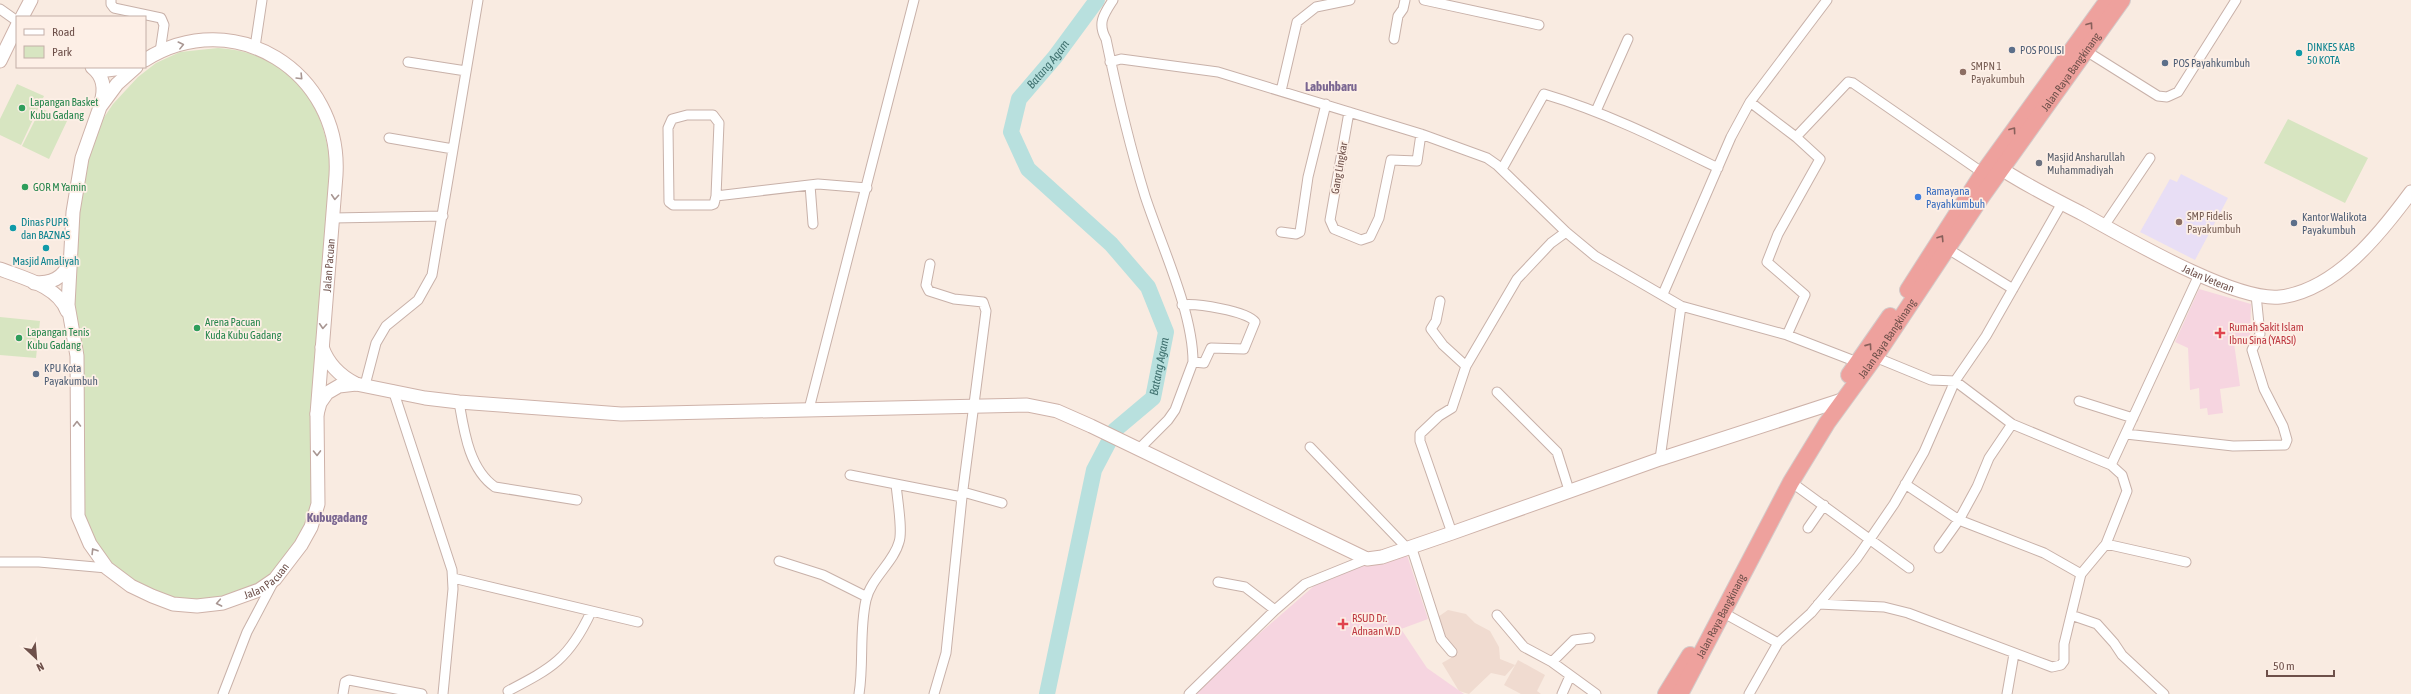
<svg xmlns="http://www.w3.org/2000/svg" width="2411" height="694" font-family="'Asap Condensed',sans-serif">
<rect width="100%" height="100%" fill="#f9ebe1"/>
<!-- residential -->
<path fill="#f0dbd0" d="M1448,610l18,4 9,9 15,8 9,16 1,12 15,6 -10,11 -14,-3 -22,21 -10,-3 -17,-28 16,-9 -11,-8 -12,-27z
M1518,660l27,15 -8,16 4,3h-20l-17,-9z"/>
<!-- education -->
<path fill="#e8def5" d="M2181,174l47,24 -33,62 -55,-28 30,-53 7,3z"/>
<!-- medical -->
<path fill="#f6d5e0" d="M2199,289l52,15 -1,37 -16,2 6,43 -20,3 3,24 -15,2 -1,-7 -7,1 -1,-21 -9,2 -2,-42 -13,-6z
M1406,552l22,67 -27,10 26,39 37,26h-269l-3,-2 130,-113z"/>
<!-- green -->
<path fill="#d7e5c1" d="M218,48c69,4 106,50 112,117l-17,249v74l-3,26 -7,20 -31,43 -39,18 -33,6 -35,-4 -48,-24 -36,-48 -8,-215 4,-89 13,-74 9,-22 14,-21 25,-27 18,-14 24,-11z
M17,84l27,12 -23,49 -21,-10v-16z
M41,108l26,13 -18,38 -27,-13z
M2288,119l80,39 -23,45 -81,-40z
M0,317l40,4 -4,37 -36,-3z"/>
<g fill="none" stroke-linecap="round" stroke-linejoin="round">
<!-- river -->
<path stroke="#b8e0de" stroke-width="16" id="s1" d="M1047,694l47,-224 21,-40 38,-32 13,-66 -18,-45 -37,-43 -83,-75 -17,-37 8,-33 36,-42 42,-57"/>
<!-- street casing -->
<g stroke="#c8b1a9" stroke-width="11">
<path id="street" d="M111,0v4l3,4 47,10 3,7 -4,27
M1113,0c-9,14 -16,23 -7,39 11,53 23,105 39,157 16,49 48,116 48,166l-18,48 -7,10 -28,28
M1424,0l115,25
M0,9l17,12
M1394,39l4,-23 5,-7 2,-9
M255,47l7,-47
M2083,49l75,47 9,1 11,-5 58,-92
M408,62l58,9
M1110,62l11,-3 97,13 203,62 66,24 10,7 69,67 29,24 86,50 106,29 70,27
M1281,91l16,-69 19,-15 34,-7
M1750,102l46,35 52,-55 5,1 130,90
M1596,111l32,-72
M1349,112l-19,108 4,9 27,11 9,-3 9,-19 12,-58 26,1 4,-27
M687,115h26l6,8 -3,73 -2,8 -3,1h-38l-4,-3 -1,-74 4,-9z
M389,138l64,11
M1502,169l42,-75c61,18 117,46 174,74
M810,185l3,39
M716,196l102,-12 49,4
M333,218l110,-2
M2104,226l46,-68
M1281,232l15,2 4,-2 8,-55 18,-73
M1948,249l65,40
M930,264l-4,21 3,6 25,8 29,3 3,9 -24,186 -16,156 -12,41
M1663,294l68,-157 19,-35 77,-102
M1440,301l-4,20 -5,8 12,16 23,21
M1182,305c14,-2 65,6 73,17l-11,27 -33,-1 -7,15 -11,-1
M1787,335l18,-40 -38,-33 11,-28 42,-75 -24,-22
M1875,357l56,23 24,1 57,43 99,41 11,10 5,16 -21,53 -25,30 -10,41 26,9 17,19 8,12 42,39
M365,385l11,-42 10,-17 32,-26 14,-25 46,-275
M393,390l59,180 1,19 -10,105
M1497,392l60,60 12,38
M2079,401l54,17
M459,402c5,29 10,67 36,85l82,13
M809,409l105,-409
M2126,434l107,12 52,-1 2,-5 -4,-14 -19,-37 -12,-39 8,-16 -4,-39
M1310,447l97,101
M1660,459l21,-153
M2111,465l88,-190
M850,475l112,22
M1791,482l118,86
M1905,484l54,36 85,33 37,21
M963,492l39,11
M1808,528l16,-23
M1452,533l-32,-92v-7l19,-18 13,-8 14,-42 51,-87 34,-36 15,-11
M2106,544l80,18
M1411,546l30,93 11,13
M1939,548l20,-28 18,-33 12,-29 23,-34
M779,561l44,14 44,22
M0,562h39l68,6
M453,578l185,44
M1218,582l27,5 30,23
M1818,604l66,3 24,6 144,54 9,-2 3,-4v-17l7,-29
M1722,612l56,31
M1497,615l27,32 28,15 44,32
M1552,662l22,-22 16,-2
M508,691c44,-23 61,-32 83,-79
M223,694l24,-62 27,-51
M343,694l2,-12 4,-2 73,14
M859,694c5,-31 0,-63 7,-94 5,-22 28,-38 33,-58 4,-11 -2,-45 -3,-58
M1189,694l86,-84 30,-26 62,-25
M1562,694l8,-18
M1749,694l29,-51 33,-30 46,-55 37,-54 30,-52 31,-71 31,-45 76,-133
M2007,694l7,-40"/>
</g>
<!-- secondary casing -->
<g stroke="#ceb2a9" stroke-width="15">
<g id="secondary">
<path d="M22,17l9,-17"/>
<path d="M0,61l17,-35"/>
<path d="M92,67l15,3 24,-3"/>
<path id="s2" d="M136,67l-19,17 -17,23 -18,51 -9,54 -5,93 9,51 1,160 12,28 17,24 24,18 21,10 21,8 24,2 26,-3 36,-13 16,-11 26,-34 10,-18 7,-23 -1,-90 19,-239c6,-103 -102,-171 -191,-115"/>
<path d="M93,68c11,9 12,21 8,34"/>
<path id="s3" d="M1994,164c27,19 58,34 87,49 42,23 153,89 199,84 56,-7 100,-63 131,-105"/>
<path d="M0,269c23,9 58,17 67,42"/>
<path d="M34,283c17,0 29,-4 35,-20"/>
<path d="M322,347c6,17 18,29 34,37"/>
<path d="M317,414l3,-11 7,-10 12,-7 17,-2 69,14 34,4 162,12 406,-9 30,6 34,15 276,133 15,-2 70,-24 208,-74 182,-59"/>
</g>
</g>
<!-- highway casing -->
<g stroke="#d4cac9" stroke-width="18">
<g id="highway">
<path d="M1908,290l75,-117 125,-173"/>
<path d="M1849,375l41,-59"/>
<path d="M1666,694l24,-39"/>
<path id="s4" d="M1680,694l111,-212 36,-59 48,-66 107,-161 140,-196"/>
</g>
</g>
<!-- street -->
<use href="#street" stroke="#fff" stroke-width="9"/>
<!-- secondary -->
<use href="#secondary" stroke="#fff" stroke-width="13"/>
<!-- highway -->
<use href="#highway" stroke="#eea19d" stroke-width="16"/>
</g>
<!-- one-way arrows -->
<defs><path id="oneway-chevron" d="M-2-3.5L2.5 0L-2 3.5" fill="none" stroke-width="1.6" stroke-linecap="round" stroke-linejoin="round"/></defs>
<g stroke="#88605b">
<use href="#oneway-chevron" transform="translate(2090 25) rotate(-54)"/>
<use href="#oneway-chevron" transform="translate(2013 130) rotate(-54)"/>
<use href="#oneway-chevron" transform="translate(1941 238) rotate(-57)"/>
<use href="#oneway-chevron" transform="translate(1869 346) rotate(-55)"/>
</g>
<g stroke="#a89692">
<use href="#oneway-chevron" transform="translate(181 45) rotate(-14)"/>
<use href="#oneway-chevron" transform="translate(300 77) rotate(46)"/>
<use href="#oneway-chevron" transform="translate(335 197) rotate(94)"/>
<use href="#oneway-chevron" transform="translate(323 326) rotate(94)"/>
<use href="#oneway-chevron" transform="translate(77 424) rotate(-90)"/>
<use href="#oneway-chevron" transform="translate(317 453) rotate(89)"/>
<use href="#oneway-chevron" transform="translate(94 551) rotate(-122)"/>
<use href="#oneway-chevron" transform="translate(219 603) rotate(169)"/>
</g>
<!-- markers -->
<g fill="#5c6f8a" stroke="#fdefe6" stroke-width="1.5">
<circle cx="2012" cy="50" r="4"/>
<circle cx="2165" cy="63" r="4"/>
<circle cx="2294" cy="223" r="4"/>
<circle cx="36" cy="374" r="4"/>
</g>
<g fill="#0f9aa8" stroke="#fdefe6" stroke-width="1.5">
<circle cx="2299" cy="53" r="4"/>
<circle cx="13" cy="228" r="4"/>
<circle cx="46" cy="248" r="4"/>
</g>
<g fill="#8d6e63" stroke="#fdefe6" stroke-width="1.5">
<circle cx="1963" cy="72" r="4"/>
<circle cx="2179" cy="222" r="4"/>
</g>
<g fill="#2e9e5b" stroke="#fdefe6" stroke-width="1.5">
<circle cx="22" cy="108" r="4"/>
<circle cx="25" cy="187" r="4"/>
<circle cx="197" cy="328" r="4"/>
<circle cx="19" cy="338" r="4"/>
</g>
<circle fill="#6b7280" stroke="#fdefe6" stroke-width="1.5" cx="2039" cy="163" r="4"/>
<circle fill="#3f7fe0" stroke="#fdefe6" stroke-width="1.5" cx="1918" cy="197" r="4"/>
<g fill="#e0444e" stroke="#fdefe6" stroke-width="1.5">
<path d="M2218 327h4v4h4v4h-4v4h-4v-4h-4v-4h4z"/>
<path d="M1341 618h4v4h4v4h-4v4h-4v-4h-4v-4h4z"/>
</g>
<g text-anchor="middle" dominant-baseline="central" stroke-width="3.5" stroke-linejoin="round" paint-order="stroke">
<!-- culture labels -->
<g font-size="11" fill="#0d838f" stroke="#fdefe6" text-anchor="start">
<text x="2307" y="47">DINKES KAB<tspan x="2307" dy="13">50 KOTA</tspan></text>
<text x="21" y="222">Dinas PUPR<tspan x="21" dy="13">dan BAZNAS</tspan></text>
<text x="46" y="261" text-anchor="middle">Masjid Amaliyah</text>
</g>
<!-- service labels -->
<g font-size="11" fill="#4e5e75" stroke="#fdefe6" text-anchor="start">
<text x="2020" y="50">POS POLISI</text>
<text x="2173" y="63">POS Payahkumbuh</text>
<text x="2302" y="217">Kantor Walikota<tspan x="2302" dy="13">Payakumbuh</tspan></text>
<text x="44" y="368">KPU Kota<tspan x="44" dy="13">Payakumbuh</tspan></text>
</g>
<!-- education labels -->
<g font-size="11" fill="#785e54" stroke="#fdefe6" text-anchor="start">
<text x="1971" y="66">SMPN 1<tspan x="1971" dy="13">Payakumbuh</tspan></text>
<text x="2187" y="216">SMP Fidelis<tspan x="2187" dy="13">Payakumbuh</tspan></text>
</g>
<!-- street labels -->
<g font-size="11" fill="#6e504a" stroke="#fdefe6">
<text stroke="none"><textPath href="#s4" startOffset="736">Jalan Raya Bangkinang</textPath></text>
<text transform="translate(1339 168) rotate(-80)">Gang Lingkar</text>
<text stroke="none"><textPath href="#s2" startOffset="1038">Jalan Pacuan</textPath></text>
<text stroke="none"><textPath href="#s3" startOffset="243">Jalan Veteran</textPath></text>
<text stroke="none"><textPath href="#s4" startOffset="412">Jalan Raya Bangkinang</textPath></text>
<text stroke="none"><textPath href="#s2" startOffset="703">Jalan Pacuan</textPath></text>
<text stroke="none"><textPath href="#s4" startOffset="88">Jalan Raya Bangkinang</textPath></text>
</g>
<!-- leisure labels -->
<g font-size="11" fill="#27864d" stroke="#fdefe6" text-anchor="start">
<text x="30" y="102">Lapangan Basket<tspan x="30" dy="13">Kubu Gadang</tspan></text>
<text x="33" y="187">GOR M Yamin</text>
<text x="205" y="322">Arena Pacuan<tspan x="205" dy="13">Kuda Kubu Gadang</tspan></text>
<text x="27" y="332">Lapangan Tenis<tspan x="27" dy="13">Kubu Gadang</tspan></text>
</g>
<!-- worship labels -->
<g font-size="11" fill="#5b616d" stroke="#fdefe6" text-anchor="start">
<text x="2047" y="157">Masjid Ansharullah<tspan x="2047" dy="13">Muhammadiyah</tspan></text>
</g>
<!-- shop labels -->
<g font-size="11" fill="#366cbe" stroke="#fdefe6" text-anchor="start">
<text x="1926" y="191">Ramayana<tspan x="1926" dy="13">Payahkumbuh</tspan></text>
</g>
<!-- health labels -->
<g font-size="11" fill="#be3a42" stroke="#fdefe6" text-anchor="start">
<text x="2229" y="327">Rumah Sakit Islam<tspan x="2229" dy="13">Ibnu Sina (YARSI)</tspan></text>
<text x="1352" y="618">RSUD Dr.<tspan x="1352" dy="13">Adnaan W.D</tspan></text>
</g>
<!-- water labels -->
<g font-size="12" font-style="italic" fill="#407270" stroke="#fdefe6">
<text stroke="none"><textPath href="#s1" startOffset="728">Batang Agam</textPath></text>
<text stroke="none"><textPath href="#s1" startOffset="356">Batang Agam</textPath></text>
</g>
<!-- quarter labels -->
<g font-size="13" font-weight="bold" fill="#7a6691" stroke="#fdefe6">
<text x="1331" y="86">Labuhbaru</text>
<text x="337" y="517">Kubugadang</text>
</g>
</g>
<!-- legend -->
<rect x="16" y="16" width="130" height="52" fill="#fdefe6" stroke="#c4afa8"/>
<rect x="24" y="29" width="20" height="6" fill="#ffffff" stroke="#c4afa8"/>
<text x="52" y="36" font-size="12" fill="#6e504a">Road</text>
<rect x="24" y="46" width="20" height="12" fill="#d7e5c1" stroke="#c4afa8"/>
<text x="52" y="56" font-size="12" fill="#6e504a">Park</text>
<!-- north arrow -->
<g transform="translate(36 658) rotate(154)" stroke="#fdefe6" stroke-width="3" paint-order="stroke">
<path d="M0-3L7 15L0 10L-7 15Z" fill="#6e504a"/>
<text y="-6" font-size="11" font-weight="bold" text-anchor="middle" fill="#6e504a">N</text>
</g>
<!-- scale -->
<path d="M2267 670v6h67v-6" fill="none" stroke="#6e504a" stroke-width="2"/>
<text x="2273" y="670" font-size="12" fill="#6e504a" stroke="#fdefe6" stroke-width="3" paint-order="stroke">50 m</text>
</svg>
